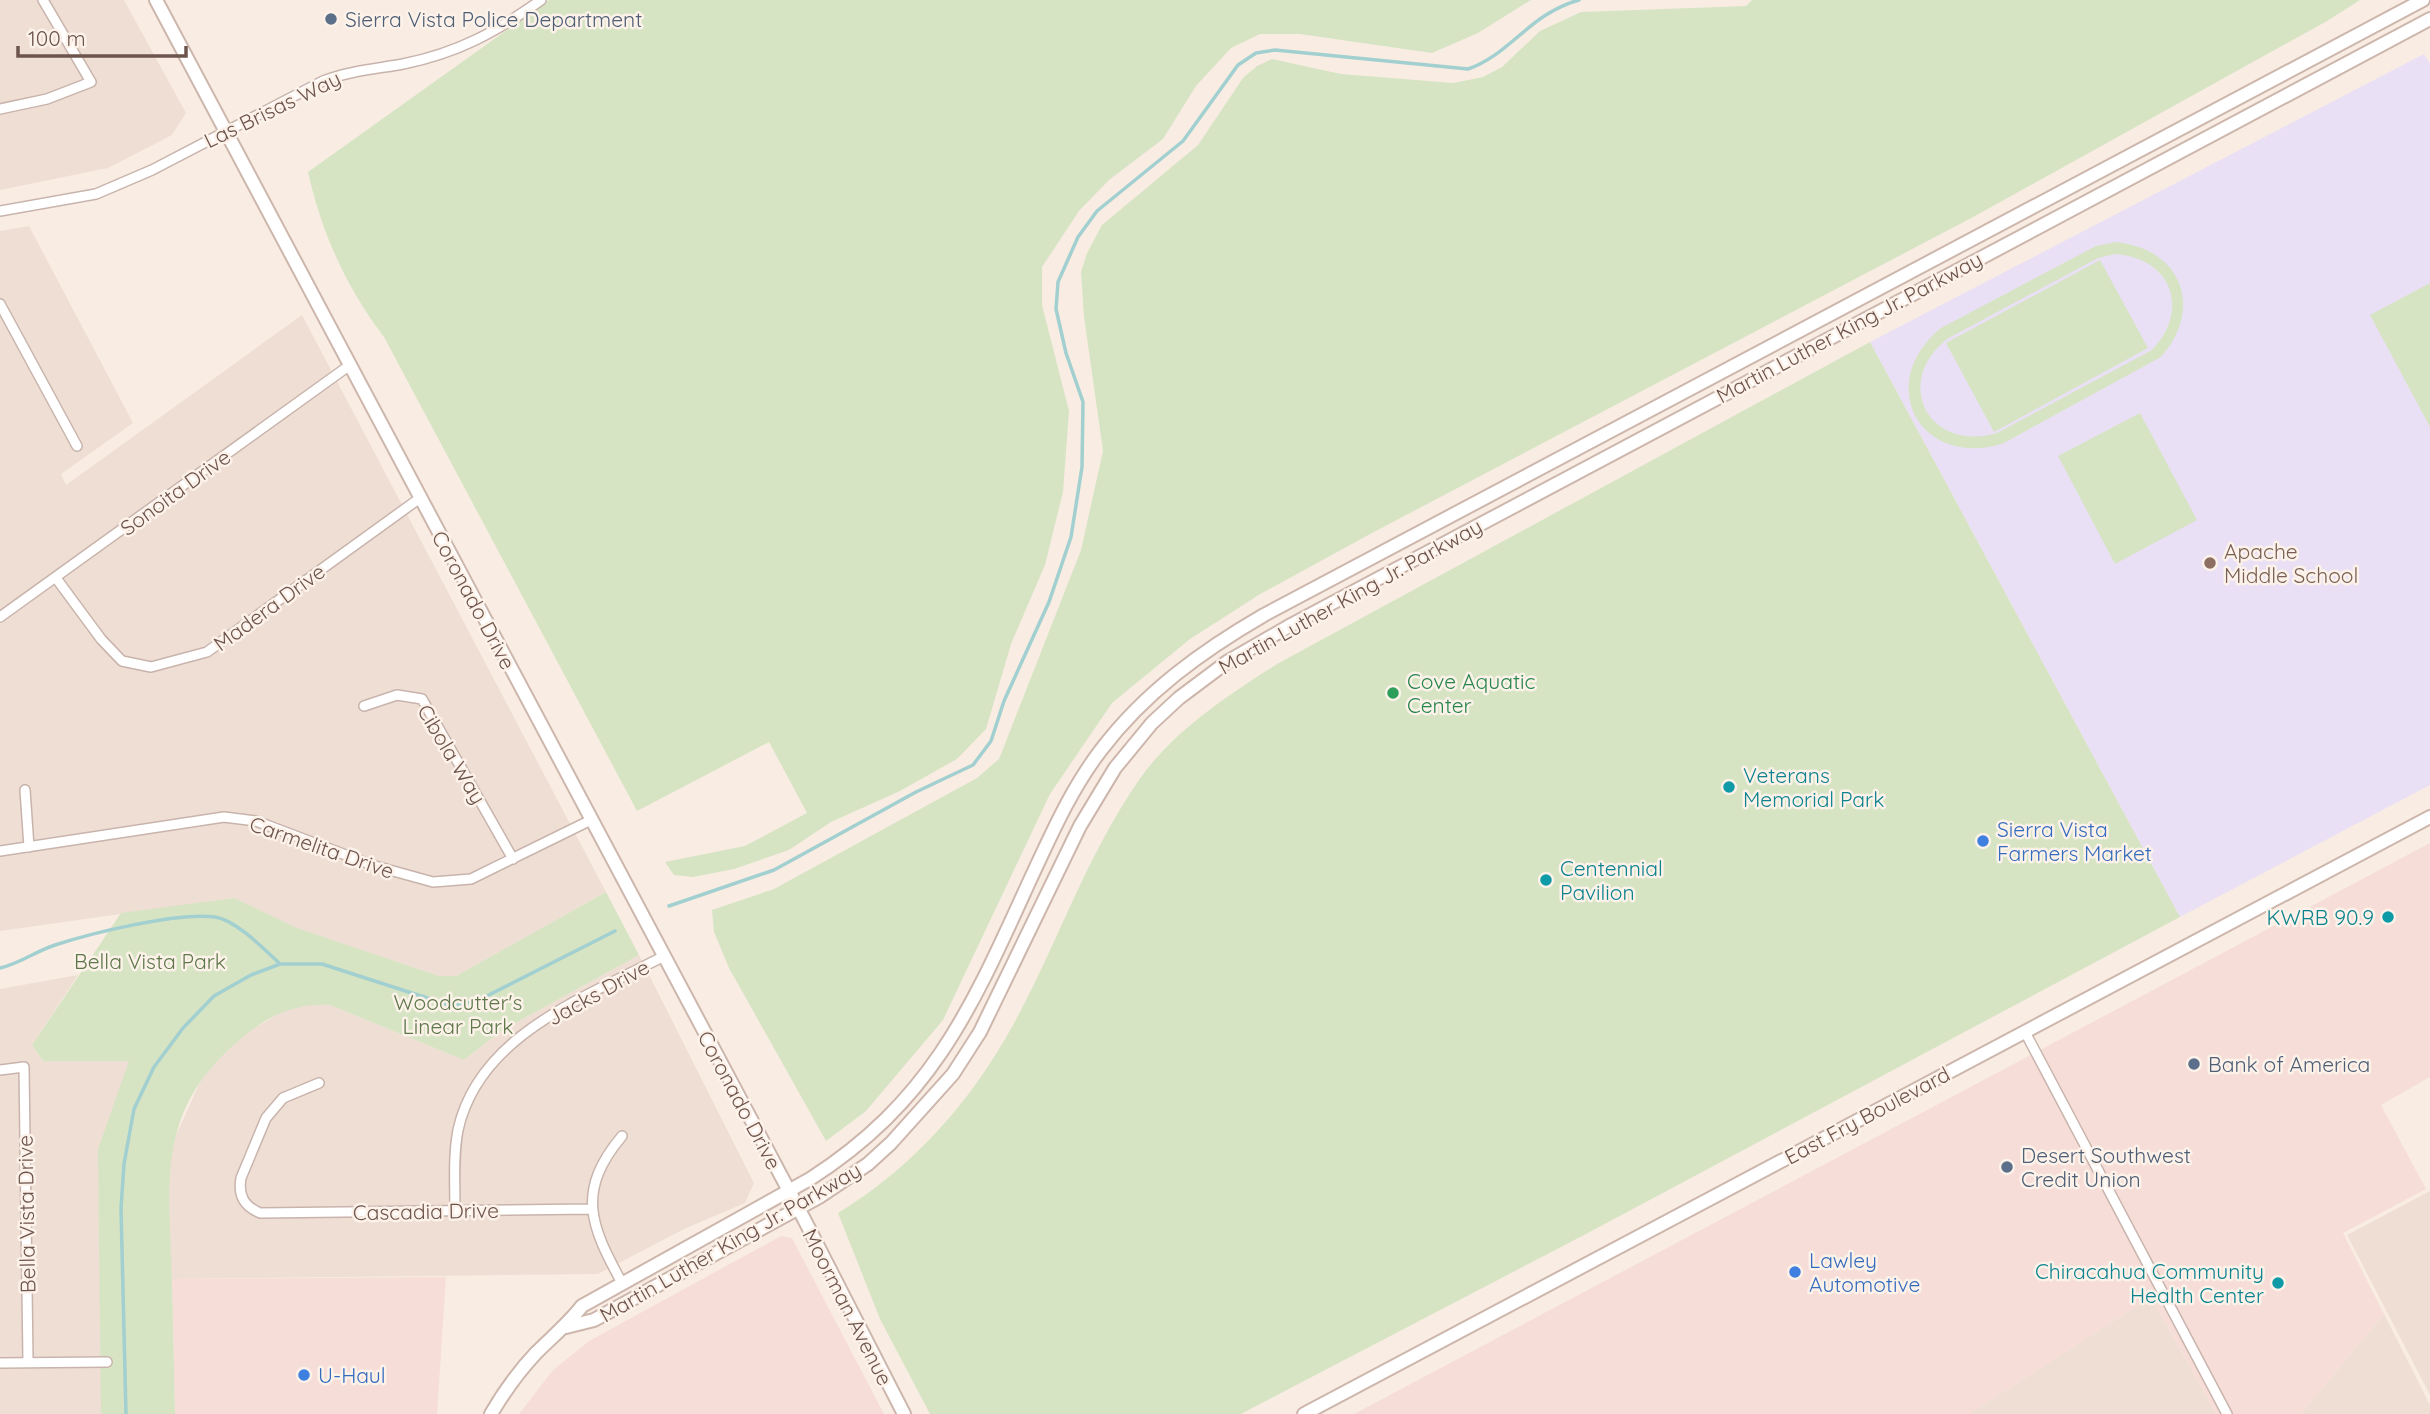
<svg xmlns="http://www.w3.org/2000/svg" width="2430" height="1414" font-family="Quicksand,sans-serif">
<rect width="100%" height="100%" fill="#f9ede3"/>
<!-- residential -->
<path fill="#efded3" d="M0,0h124l62,113 -14,22 -64,33 -108,22z
M29,226l104,197 -72,51 5,11 236,-170 304,577 -150,84h-17l-143,-48 -62,-30 -234,33v-700z
M639,955l115,228 -9,20 -61,26 -86,45 -426,5 -5,-93 5,-42 29,-64 21,-27 27,-22 35,-20 22,-7 24,1 134,55 37,-29z
M78,975l-46,70 11,16h86l-27,353h-102v-425z
M2430,1191v204l-83,-160z
M2151,1297l65,117h-247l73,-47z
M2384,1314l46,91v9h-129z"/>
<!-- commercial -->
<path fill="#f7ddd8" d="M2430,843v234l-49,28 45,84 -83,44 41,81 -83,100h-85l-65,-117 -182,117h-615z
M781,1236l11,2 92,176h-365l34,-44 36,-29z
M446,1277l-9,137h-262l-3,-135z"/>
<!-- education -->
<path fill="#eae0f5" d="M2424,54l6,10v721l-250,132 -310,-575z"/>
<!-- green -->
<path fill="#d6e4c4" fill-rule="evenodd" d="M549,0h982l-53,33 -46,20 -132,-19h-40l-29,14 -35,38 -33,53 -54,41 -30,31 -37,56v38l27,106 -6,81 -18,73 -34,79 -25,85 -29,30 -57,32 -69,31 -42,28 -55,19 -41,8 -19,-2 -9,-13 80,-16 62,-33 -38,-71 -132,69 -253,-474c-38,-50 -62,-103 -76,-165z
M1752,0h608l-33,21 -352,195 -603,317 -110,60 -72,46 -78,64 -62,91 -107,226 -77,91 -40,30 -97,-173 -15,-36 -2,-22 62,-21 203,-111 22,-19 82,-209 22,-99 -19,-134 -3,-45 6,-19 15,-28 96,-80 45,-67 14,-12 15,-7 69,15 112,9 30,-6 19,-10 38,-36 41,-19 165,-6z
M2116,242c66,7 88,66 45,115l-159,87c-83,24 -128,-61 -61,-116l155,-82zM2115,254c56,4 76,55 37,96l-155,83c-68,20 -105,-50 -50,-94l151,-81z
M2100,260l48,88 -154,84 -48,-89z
M2430,283v144l-60,-112z
M1870,342l310,575 -596,318 -343,179h-311l-50,-95 -42,-106c74,-45 133,-111 175,-188 45,-82 72,-167 126,-245 34,-49 89,-85 138,-116z
M2140,413l57,107 -82,44 -57,-108z
M606,892l33,63 -138,76 -37,29 -134,-55c-34,-2 -61,10 -87,32 -88,72 -74,143 -71,243 1,45 2,89 3,134h-74l-3,-265 31,-88h-86l-11,-16 89,-132 113,-15 63,30 142,48h17z"/>
<g fill="none" stroke-linecap="round" stroke-linejoin="round">
<!-- stream -->
<path stroke="#a2cfcf" stroke-width="3.5" d="M669,906l105,-36 142,-78 57,-27 18,-24 13,-40 45,-99 22,-65 11,-70 1,-65 -17,-49 -10,-44 2,-27 20,-45 19,-26 86,-70 55,-76 18,-12 19,-3 193,19c43,-15 61,-55 111,-69
M0,968c19,-4 36,-17 55,-23 37,-12 122,-33 160,-28 21,3 50,33 65,47
M126,1414l-5,-206 3,-44 10,-55 20,-42 29,-39 31,-32 37,-21 29,-11h42l130,42 25,-5 138,-70"/>
<!-- street casing -->
<g stroke="#c8b4ac" stroke-width="12">
<path id="street" d="M0,109l47,-10 44,-17 -48,-82
M0,211l96,-17 56,-24 171,-89c26,-10 52,-12 80,-17 55,-11 93,-32 138,-64
M0,304l77,142
M56,578l45,61 21,22 29,6 56,-15 213,-154
M0,617l350,-252
M364,706l33,-11 25,4 91,160
M25,790l4,57
M0,851l224,-34 32,4 119,45 58,16 38,-3 120,-59
M2025,1032l202,382
M0,1070l24,-3 4,294
M319,1083l-36,15 -17,20 -25,60c-3,18 3,28 19,35l332,-4
M622,1136c-46,55 -32,89 0,147
M455,1211c0,-27 -2,-55 3,-81 21,-96 129,-133 206,-174
M0,1363l107,-1"/>
</g>
<!-- secondary casing -->
<g stroke="#cdb6ac" stroke-width="16">
<path id="secondary" d="M156,0l648,1219 100,195
M566,1327l28,-7 225,-123 49,-33 23,-21 62,-69 27,-42 100,-206 35,-58 37,-45 27,-25 48,-36 64,-37 1139,-606
M491,1414c13,-22 27,-42 45,-61 16,-16 32,-29 46,-47l228,-127c123,-79 162,-172 220,-299 21,-45 41,-91 71,-130 44,-58 101,-99 163,-135l1159,-615
M1304,1414l1126,-597"/>
</g>
<!-- street -->
<use href="#street" stroke="#fff" stroke-width="9"/>
<!-- secondary -->
<use href="#secondary" stroke="#fff" stroke-width="12"/>
</g>
<!-- markers -->
<g fill="#5c6f8a" stroke="#fcf2e9" stroke-width="2.5">
<circle cx="331" cy="19" r="7"/>
<circle cx="2194" cy="1064" r="7"/>
<circle cx="2007" cy="1167" r="7"/>
</g>
<circle fill="#8d6e63" stroke="#fcf2e9" stroke-width="2.5" cx="2210" cy="563" r="7"/>
<circle fill="#2e9e5b" stroke="#fcf2e9" stroke-width="2.5" cx="1393" cy="693" r="7"/>
<g fill="#0f9aa8" stroke="#fcf2e9" stroke-width="2.5">
<circle cx="1729" cy="787" r="7"/>
<circle cx="1546" cy="880" r="7"/>
<circle cx="2388" cy="917" r="7"/>
<circle cx="2278" cy="1283" r="7"/>
</g>
<g fill="#3f7fe0" stroke="#fcf2e9" stroke-width="2.5">
<circle cx="1983" cy="841" r="7"/>
<circle cx="1795" cy="1272" r="7"/>
<circle cx="304" cy="1375" r="7"/>
</g>
<g text-anchor="middle" dominant-baseline="central" stroke-width="5" stroke-linejoin="round" paint-order="stroke">
<!-- service labels -->
<g font-size="21" fill="#4e5e75" stroke="#fcf2e9" text-anchor="start">
<text x="345" y="19">Sierra Vista Police Department</text>
<text x="2208" y="1064">Bank of America</text>
<text x="2021" y="1155">Desert Southwest<tspan x="2021" dy="24">Credit Union</tspan></text>
</g>
<!-- street labels -->
<g font-size="21" fill="#6d544d" stroke="#fcf2e9">
<text transform="translate(272 109) rotate(-26)">Las Brisas Way</text>
<text transform="translate(1849 327) rotate(-28)">Martin Luther King Jr. Parkway</text>
<text transform="translate(175 492) rotate(-36)">Sonoita Drive</text>
<text transform="translate(1350 596) rotate(-29)">Martin Luther King Jr. Parkway</text>
<text transform="translate(474 600) rotate(62)">Coronado Drive</text>
<text transform="translate(269 607) rotate(-36)">Madera Drive</text>
<text transform="translate(452 754) rotate(59)">Cibola Way</text>
<text transform="translate(322 847) rotate(19)">Carmelita Drive</text>
<text transform="translate(598 992) rotate(-29)">Jacks Drive</text>
<text transform="translate(740 1100) rotate(62)">Coronado Drive</text>
<text transform="translate(1867 1115) rotate(-28)">East Fry Boulevard</text>
<text transform="translate(426 1211) rotate(-1)">Cascadia Drive</text>
<text transform="translate(26 1214) rotate(-91)">Bella Vista Drive</text>
<text transform="translate(730 1242) rotate(-30)">Martin Luther King Jr. Parkway</text>
<text transform="translate(848 1307) rotate(63)">Moorman Avenue</text>
</g>
<!-- education labels -->
<g font-size="21" fill="#785e54" stroke="#fcf2e9" text-anchor="start">
<text x="2224" y="551">Apache<tspan x="2224" dy="24">Middle School</tspan></text>
</g>
<!-- leisure labels -->
<g font-size="21" fill="#27864d" stroke="#fcf2e9" text-anchor="start">
<text x="1407" y="681">Cove Aquatic<tspan x="1407" dy="24">Center</tspan></text>
</g>
<!-- culture labels -->
<g font-size="21" fill="#0d838f" stroke="#fcf2e9" text-anchor="start">
<text x="1743" y="775">Veterans<tspan x="1743" dy="24">Memorial Park</tspan></text>
<text x="1560" y="868">Centennial<tspan x="1560" dy="24">Pavilion</tspan></text>
<text x="2374" y="917" text-anchor="end">KWRB 90.9</text>
<text x="2264" y="1271" text-anchor="end">Chiracahua Community<tspan x="2264" dy="24">Health Center</tspan></text>
</g>
<!-- shop labels -->
<g font-size="21" fill="#366cbe" stroke="#fcf2e9" text-anchor="start">
<text x="1997" y="829">Sierra Vista<tspan x="1997" dy="24">Farmers Market</tspan></text>
<text x="1809" y="1260">Lawley<tspan x="1809" dy="24">Automotive</tspan></text>
<text x="318" y="1375">U-Haul</text>
</g>
<!-- park labels -->
<g font-size="21" fill="#5e774a" stroke="#fcf2e9">
<text x="150" y="961">Bella Vista Park</text>
<text x="458" y="1002">Woodcutter's<tspan x="458" dy="24">Linear Park</tspan></text>
</g>
</g>
<!-- scale -->
<path d="M18 46v10h168v-10" fill="none" stroke="#6d544d" stroke-width="3.5"/>
<text x="28" y="46" font-size="21" fill="#6d544d" stroke="#fcf2e9" stroke-width="5" paint-order="stroke">100 m</text>
</svg>
